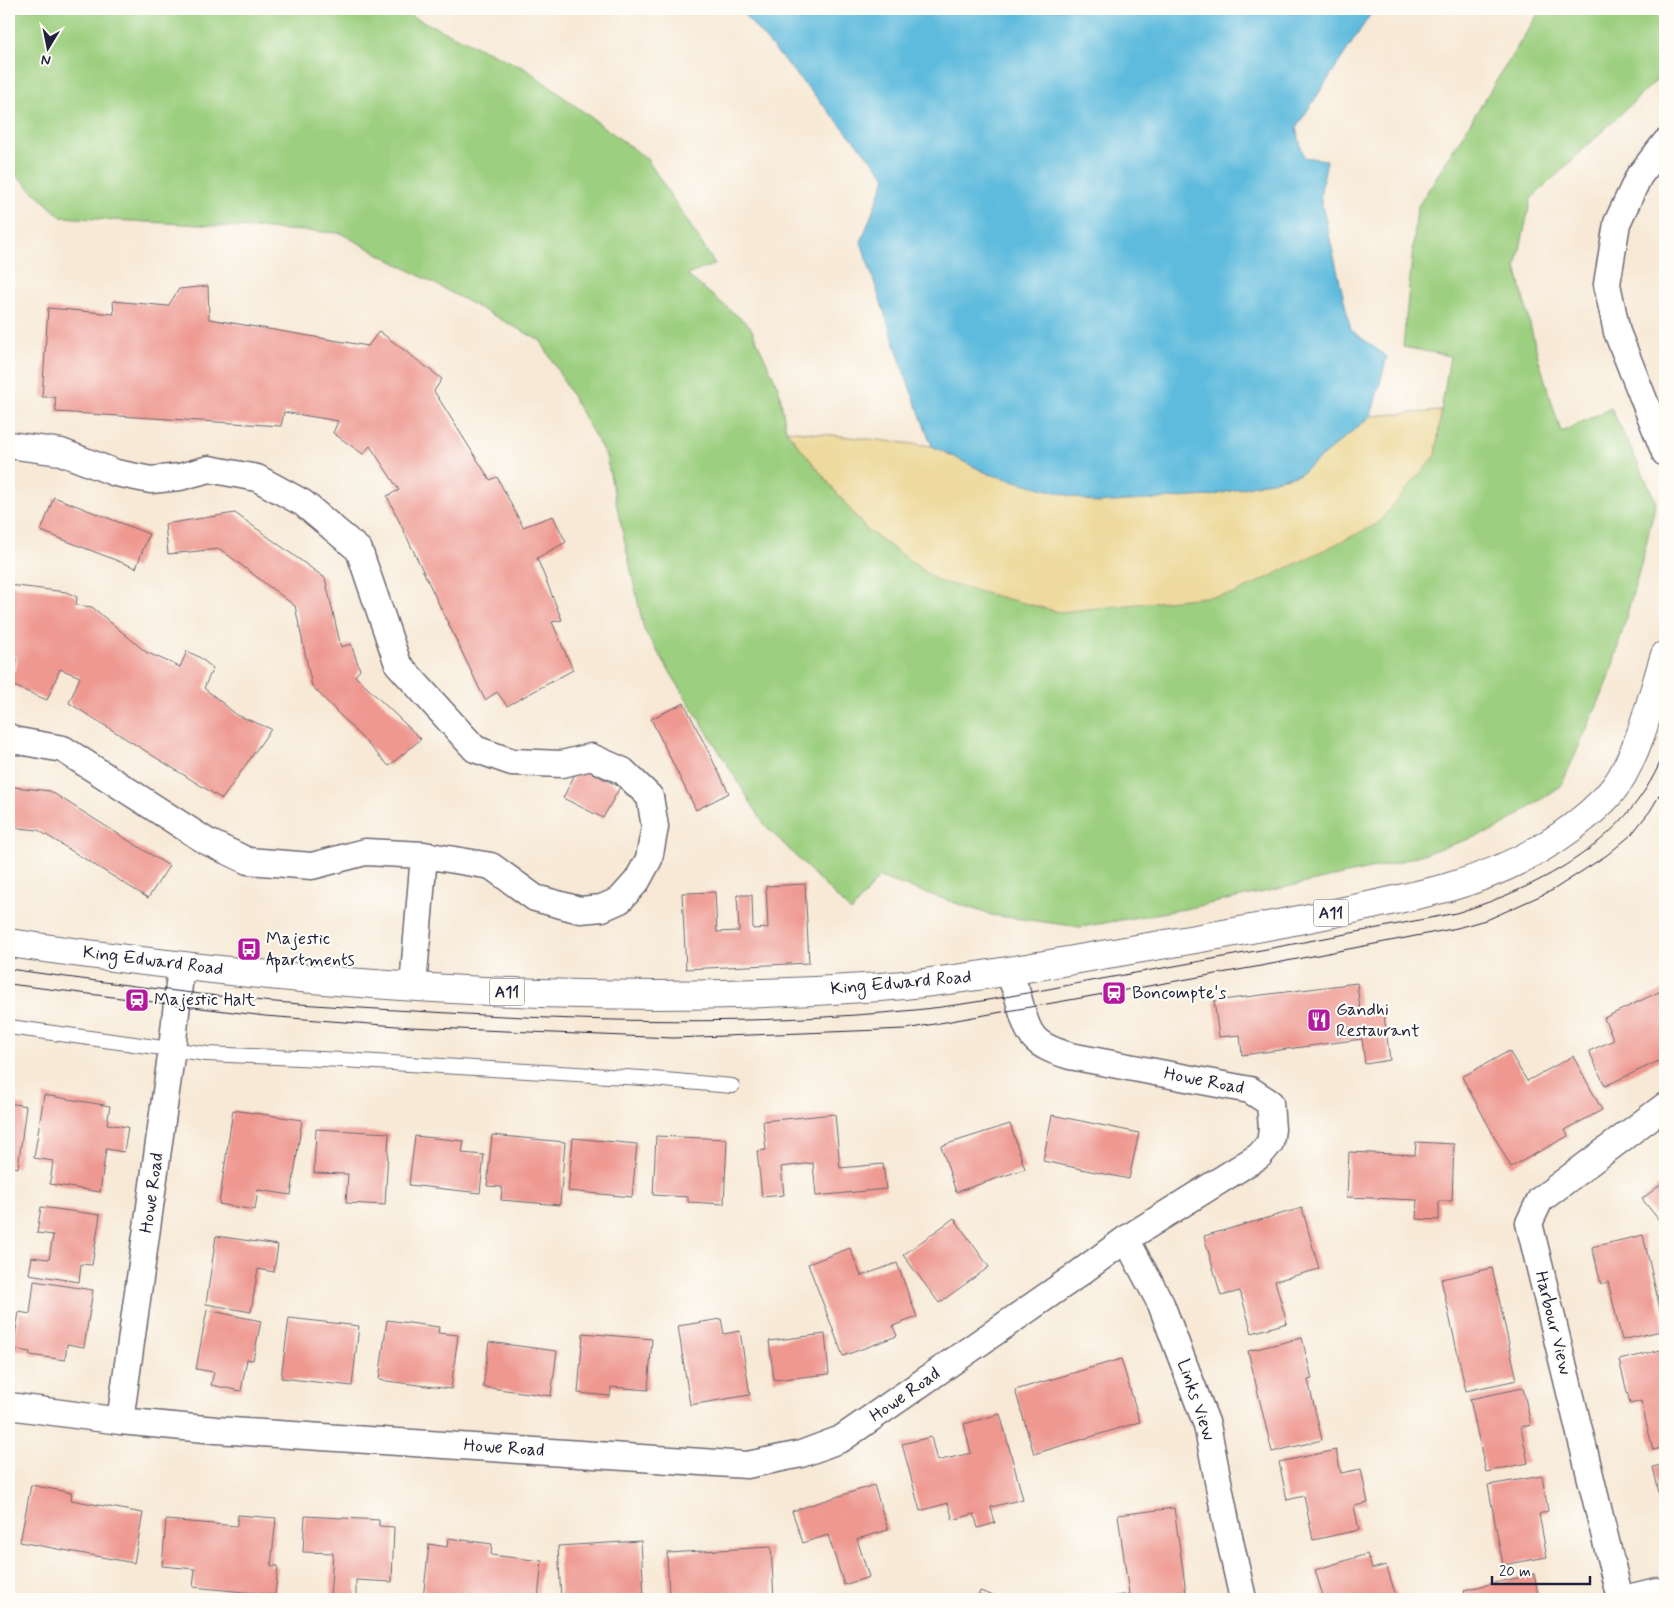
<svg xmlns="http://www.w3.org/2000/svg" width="1674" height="1608" font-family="Mynerve,sans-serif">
<rect width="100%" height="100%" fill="#fdfcf7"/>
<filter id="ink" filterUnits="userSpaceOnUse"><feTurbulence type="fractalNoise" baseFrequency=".02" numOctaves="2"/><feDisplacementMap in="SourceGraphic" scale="10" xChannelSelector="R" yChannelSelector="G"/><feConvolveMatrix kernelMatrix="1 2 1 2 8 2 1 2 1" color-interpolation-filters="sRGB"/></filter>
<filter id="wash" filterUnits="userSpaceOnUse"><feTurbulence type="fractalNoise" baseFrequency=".0096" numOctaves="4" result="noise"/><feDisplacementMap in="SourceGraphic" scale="20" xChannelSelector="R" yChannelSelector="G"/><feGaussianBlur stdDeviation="1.12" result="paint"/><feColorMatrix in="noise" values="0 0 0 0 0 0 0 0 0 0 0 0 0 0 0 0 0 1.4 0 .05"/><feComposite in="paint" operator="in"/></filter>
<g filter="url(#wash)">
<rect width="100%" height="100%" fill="#f7e9d6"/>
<!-- green -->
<path fill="#9ccf7f" stroke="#5f785d" d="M9,9h387l130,60 121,90 68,105 -28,11 63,51 29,63 7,41 80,99 72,52 498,-126 5,-44 9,-55 -47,-9 14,-139 124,-199h124v63l-134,127 -15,68 23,94 22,71 50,-24 45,93 -13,56 -34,122 -48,107 -65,44 -103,34 -203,44 -109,19 -90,-12 -112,-38 -28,35 -87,-88 -120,-194 -38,-174 -65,-115 -201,-108 -279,-16 -52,-48z"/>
<!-- sand -->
<path fill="#eeda9e" stroke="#887e6c" d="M1441,411l-5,44 -59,69 -143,70 -175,18 -121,-31 -72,-52 -80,-99 146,16 57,28 221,22 90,-22 71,-58z"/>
<!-- water -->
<path fill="#5fbbdd" stroke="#406e8c" d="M739,9h635l-78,119 8,29 23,3 -7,36 31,134 36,27 -16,59 -71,58 -90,22 -113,7 -108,-29 -57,-28 -27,-71 -44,-133 25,-65z"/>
<g id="blocks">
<!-- building -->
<path fill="#ee9890" d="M208,286l1,33 159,27 11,-15 63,48 -8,12 56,89 7,-3 26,50 30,-11 13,26 -29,16 25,62 -10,2 21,48 -66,36 -10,-14 -12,8 -98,-204 12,-6 -29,-44 -7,8 -30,-21 5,-12 -54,-9 -3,14 -225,-14 -1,-15h-13l6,-89 66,6 -1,-13 55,5 11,-17z
M54,497l95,37 -13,34 -95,-37z
M235,513l90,65 16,69 10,-3 9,26 -5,6 66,63 -32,27 -77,-80 -17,-80 -75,-57 -52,5 -3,-30z
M9,585l57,7 11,5 -1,8 16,2 54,45 34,15 7,-16 12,6 14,11 -9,20 33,27 34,14 -49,70 -153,-96 11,-26 -20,-8 -13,31 -38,-16v-7l7,-9 1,-10 -8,-6z
M684,703l45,90 -33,17 -45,-91z
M579,766l41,21 -17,31 -40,-20z
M9,783l5,4 36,4 119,75 -21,32 -110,-68 -29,-3z
M805,884l4,79 -123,6 -4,-76 33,-1 2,40 22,-1 -2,-36h15l1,34 15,-1 -2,-42z
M1357,983l3,27 23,-3 7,53 -25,4 -3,-25 -120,16 -2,-20 -21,2 -5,-36z
M1665,989v69l-60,28 -16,-35 25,-11 -10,-22z
M1509,1051l18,30 46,-25 29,54 -37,20 3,6 -57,31 -49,-90z
M44,1095l66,11 -3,18 21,3 -4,25 -18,-3 -6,43 -50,-8 3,-23 -19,-3z
M9,1103l17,3 -8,62 -9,-2z
M233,1110l69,10 -11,75 -33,-5 -3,20 -36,-6z
M835,1114l5,54 43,-4 3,25 -70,7 -3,-33 -32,4 3,28 -22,2 -5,-46 9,-1 -3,-29z
M1052,1115l87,18 -10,46 -86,-18z
M1010,1124l15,45 -69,23 -15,-46z
M316,1129l73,4 -4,72 -39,-2 2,-29 -34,-1z
M492,1135l73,7 -5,63 -59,-5 1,-13 -15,-1z
M415,1136l49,5 -2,12 22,2 -4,38 -71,-8z
M656,1136l71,3 -3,65 -36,-2v-5l-35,-2z
M573,1138l64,6 -5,53 -64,-6z
M1416,1142l38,2 -2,57h-13v19l-23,-1 1,-19 -70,-3 2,-45 66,3z
M1665,1181v42l-2,2 -21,-26z
M41,1207l59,8 -8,50 -11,-1 -2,18 -50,-8 3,-17 17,2 4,-24 -16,-2z
M1302,1208l17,61 -44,12 12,42 -35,10 -12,-42 -19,5 -17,-60z
M954,1218l35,49 -50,36 -36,-48z
M1643,1235l22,95 -43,10 -14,-58 -7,2 -9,-37z
M216,1236l62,9 -4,27 -16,-3 -7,43 -45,-8z
M850,1248l11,28 36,-13 20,54 -24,9 4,10 -54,20 -35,-92z
M1492,1268l25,112 -51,11 -25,-112z
M34,1281l59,9 -9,57 -17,-3 -2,16 -35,-5v-3l-17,-3 6,-37 11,2z
M207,1310l54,11 -8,39 -6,-1 -6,32 -30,-6 3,-13 -18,-3z
M289,1318l70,8 -7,60 -71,-8z
M721,1319l3,15 16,-3 10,64 -60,10 -12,-79z
M387,1320l52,7 -1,6 20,2 -7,54 -72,-9z
M583,1333l69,6 -4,51 -37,-3 -1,9 -32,-3z
M825,1334l4,40 -55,6 -5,-39z
M1302,1338l10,41 -4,1 14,60 -50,12 -24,-101z
M489,1342l68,9 -6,45 -68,-9z
M1665,1349v98l-12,3 -12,-49 -11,3 -11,-44z
M1121,1359l19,63 -106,32 -19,-64z
M1523,1388l8,37 -10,2 7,36 -42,9 -16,-73z
M1000,1414l23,85 -32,8 4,16 -17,5 -4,-14 -21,6 -5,-17 -28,8 -18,-67 29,-7 6,24 34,-8 -7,-29z
M1336,1450l5,23 20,-4 7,34 -14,3 5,24 -46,10 -9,-44 -17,4 -8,-38z
M1665,1464v46h-2l-10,-43z
M1542,1476l6,35 -9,3 8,43 -44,8 -15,-80z
M31,1485l41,8 -1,7 72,13 -9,50 -114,-21z
M874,1485l14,45 -31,9 12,38 -25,8 -16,-50 -25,8 -11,-32z
M1174,1508l13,91h-89l31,-5 -11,-79z
M238,1515l38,3 -5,48h7l-3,29 -82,-8 2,-18 -33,-3 4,-46 71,6z
M305,1516l74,4v6l15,1 -2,55 -36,-2v19h-26l3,-46 -30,-1z
M448,1538l44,6 -1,11 51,6 -4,38h-115l6,-55 18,3z
M641,1541l3,58h-83l-3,-53z
M771,1547l3,52h-105l-2,-46z
M1367,1554l5,15 14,-4 11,34h-73l-9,-29z
M1534,1574l5,25h-73l-2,-9z
M980,1591l22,8h-25z"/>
</g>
</g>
<g filter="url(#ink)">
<use href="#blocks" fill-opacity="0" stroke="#6d6871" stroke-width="1"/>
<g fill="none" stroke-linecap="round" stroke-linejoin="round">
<!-- service casing -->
<g stroke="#6d6871" stroke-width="16">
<path id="service" d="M9,1027l198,27 136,6 299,18 90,8"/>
</g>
<!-- minor casing -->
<g stroke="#6d6871" stroke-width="29">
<path id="minor" d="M1665,143l-26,33 -22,47 -10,61 10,48 48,121
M9,445l52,7 55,21 35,7 29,-3 29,-8 48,9 46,25 56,47 39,114 77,85 37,13 50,2 29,-7 32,14 27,26 5,30 -6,32 -12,22 -17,19 -18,8 -22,2 -45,-12 -44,-32 -67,-11 -59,-3 -53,14 -64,-5 -42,-20 -143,-92 -50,-9 -4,-3
M413,986l11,-131
M1126,1239l35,65 46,121 21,107 15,67
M9,1406l111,15 96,9 531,35 54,-11 40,-15 229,-159 56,-41 133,-83 11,-13 2,-14 -2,-26 -20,-13 -180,-34c-41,-12 -41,-21 -52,-59 -2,-9 -7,-17 -10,-25
M120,1421l52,-372 9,-83
M1620,1599l-91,-376 11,-23 125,-94
M1624,1599l33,-8"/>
</g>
<!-- primary casing -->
<g stroke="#6d6871" stroke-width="30">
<path id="primary" d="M9,943c287,42 580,65 871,44 82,-6 163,-22 245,-36 107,-18 215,-37 321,-63 53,-15 102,-38 144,-75 12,-11 24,-22 32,-37 21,-37 30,-81 43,-121"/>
</g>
<!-- service -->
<use href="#service" stroke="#fff" stroke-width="14"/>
<!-- minor -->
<use href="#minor" stroke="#fff" stroke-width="26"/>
<!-- primary -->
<use href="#primary" stroke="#fff" stroke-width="28"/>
<!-- tram -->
<path stroke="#22223b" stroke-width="1" d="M9,969c84,12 169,23 254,32 56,5 113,8 169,11 160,10 323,14 483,-2 61,-6 121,-19 181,-30 120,-21 240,-44 360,-67 86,-26 177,-74 209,-163
M9,984l256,32 145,11 263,11 233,-9 355,-63 196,-38 32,-9 64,-29 54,-35 24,-20 19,-24 15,-25"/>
</g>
</g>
<!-- icons -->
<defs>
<g id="bus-square" transform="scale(1.25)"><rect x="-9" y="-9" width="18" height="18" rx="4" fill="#b5179e" stroke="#fdfcf7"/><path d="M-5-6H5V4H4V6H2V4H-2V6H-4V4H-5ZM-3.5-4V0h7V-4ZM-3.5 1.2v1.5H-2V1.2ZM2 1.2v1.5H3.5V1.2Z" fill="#fff"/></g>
<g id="station-square" transform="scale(1.25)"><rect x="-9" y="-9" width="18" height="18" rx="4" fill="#b5179e" stroke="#fdfcf7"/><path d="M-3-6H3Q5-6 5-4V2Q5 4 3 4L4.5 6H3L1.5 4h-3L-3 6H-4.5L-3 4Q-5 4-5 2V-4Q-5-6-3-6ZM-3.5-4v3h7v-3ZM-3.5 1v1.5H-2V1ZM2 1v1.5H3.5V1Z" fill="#fff"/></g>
<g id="restaurant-square" transform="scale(1.25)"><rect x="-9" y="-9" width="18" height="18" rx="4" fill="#b5179e" stroke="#fdfcf7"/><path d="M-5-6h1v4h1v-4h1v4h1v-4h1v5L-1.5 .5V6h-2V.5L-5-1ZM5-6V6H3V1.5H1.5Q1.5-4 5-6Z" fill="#fff"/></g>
</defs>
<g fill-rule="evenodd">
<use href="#bus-square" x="249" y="949"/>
<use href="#station-square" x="1114" y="993"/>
<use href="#station-square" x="137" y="1000"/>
<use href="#restaurant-square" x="1319" y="1020"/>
</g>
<g text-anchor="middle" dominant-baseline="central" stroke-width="4.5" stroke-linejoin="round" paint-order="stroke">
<!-- shield labels -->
<g fill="#fdfcf7" stroke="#646373" stroke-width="1">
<rect x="1313.5" y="899.5" width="35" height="27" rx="4"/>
<rect x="489.5" y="978.5" width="35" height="27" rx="4"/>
</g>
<g font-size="16" font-weight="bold" fill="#22223b">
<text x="1331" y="913">A11</text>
<text x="507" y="992">A11</text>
</g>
<!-- poi labels -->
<g font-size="18" fill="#22223b" stroke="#fdfcf7" text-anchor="start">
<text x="266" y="939">Majestic<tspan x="266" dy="21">Apartments</tspan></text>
<text x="1132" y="993">Boncompte's</text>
<text x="154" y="1000">Majestic Halt</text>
<text x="1336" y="1010">Gandhi<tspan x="1336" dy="21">Restaurant</tspan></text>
</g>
<!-- street labels -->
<g font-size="18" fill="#22223b" stroke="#fdfcf7">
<text transform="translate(153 961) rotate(7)">King Edward Road</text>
<text transform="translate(901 983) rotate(-5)">King Edward Road</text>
<text transform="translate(1204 1081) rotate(11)">Howe Road</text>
<text transform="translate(152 1193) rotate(-82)">Howe Road</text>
<text transform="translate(1553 1323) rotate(76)">Harbour View</text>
<text transform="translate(905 1395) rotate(-35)">Howe Road</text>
<text transform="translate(1196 1400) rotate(71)">Links View</text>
<text transform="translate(504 1448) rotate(4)">Howe Road</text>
</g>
</g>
<!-- margin -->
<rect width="1674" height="1608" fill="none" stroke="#fdfcf7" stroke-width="30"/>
<!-- north arrow -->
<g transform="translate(48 48) rotate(190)" stroke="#fdfcf7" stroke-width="4" paint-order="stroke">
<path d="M0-4L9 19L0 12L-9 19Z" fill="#22223b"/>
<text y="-8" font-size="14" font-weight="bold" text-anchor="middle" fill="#22223b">N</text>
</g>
<!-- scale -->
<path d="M1492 1576v8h98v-8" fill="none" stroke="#22223b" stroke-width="2.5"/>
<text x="1499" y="1576" font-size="15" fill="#22223b" stroke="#fdfcf7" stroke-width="4" paint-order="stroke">20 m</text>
</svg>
